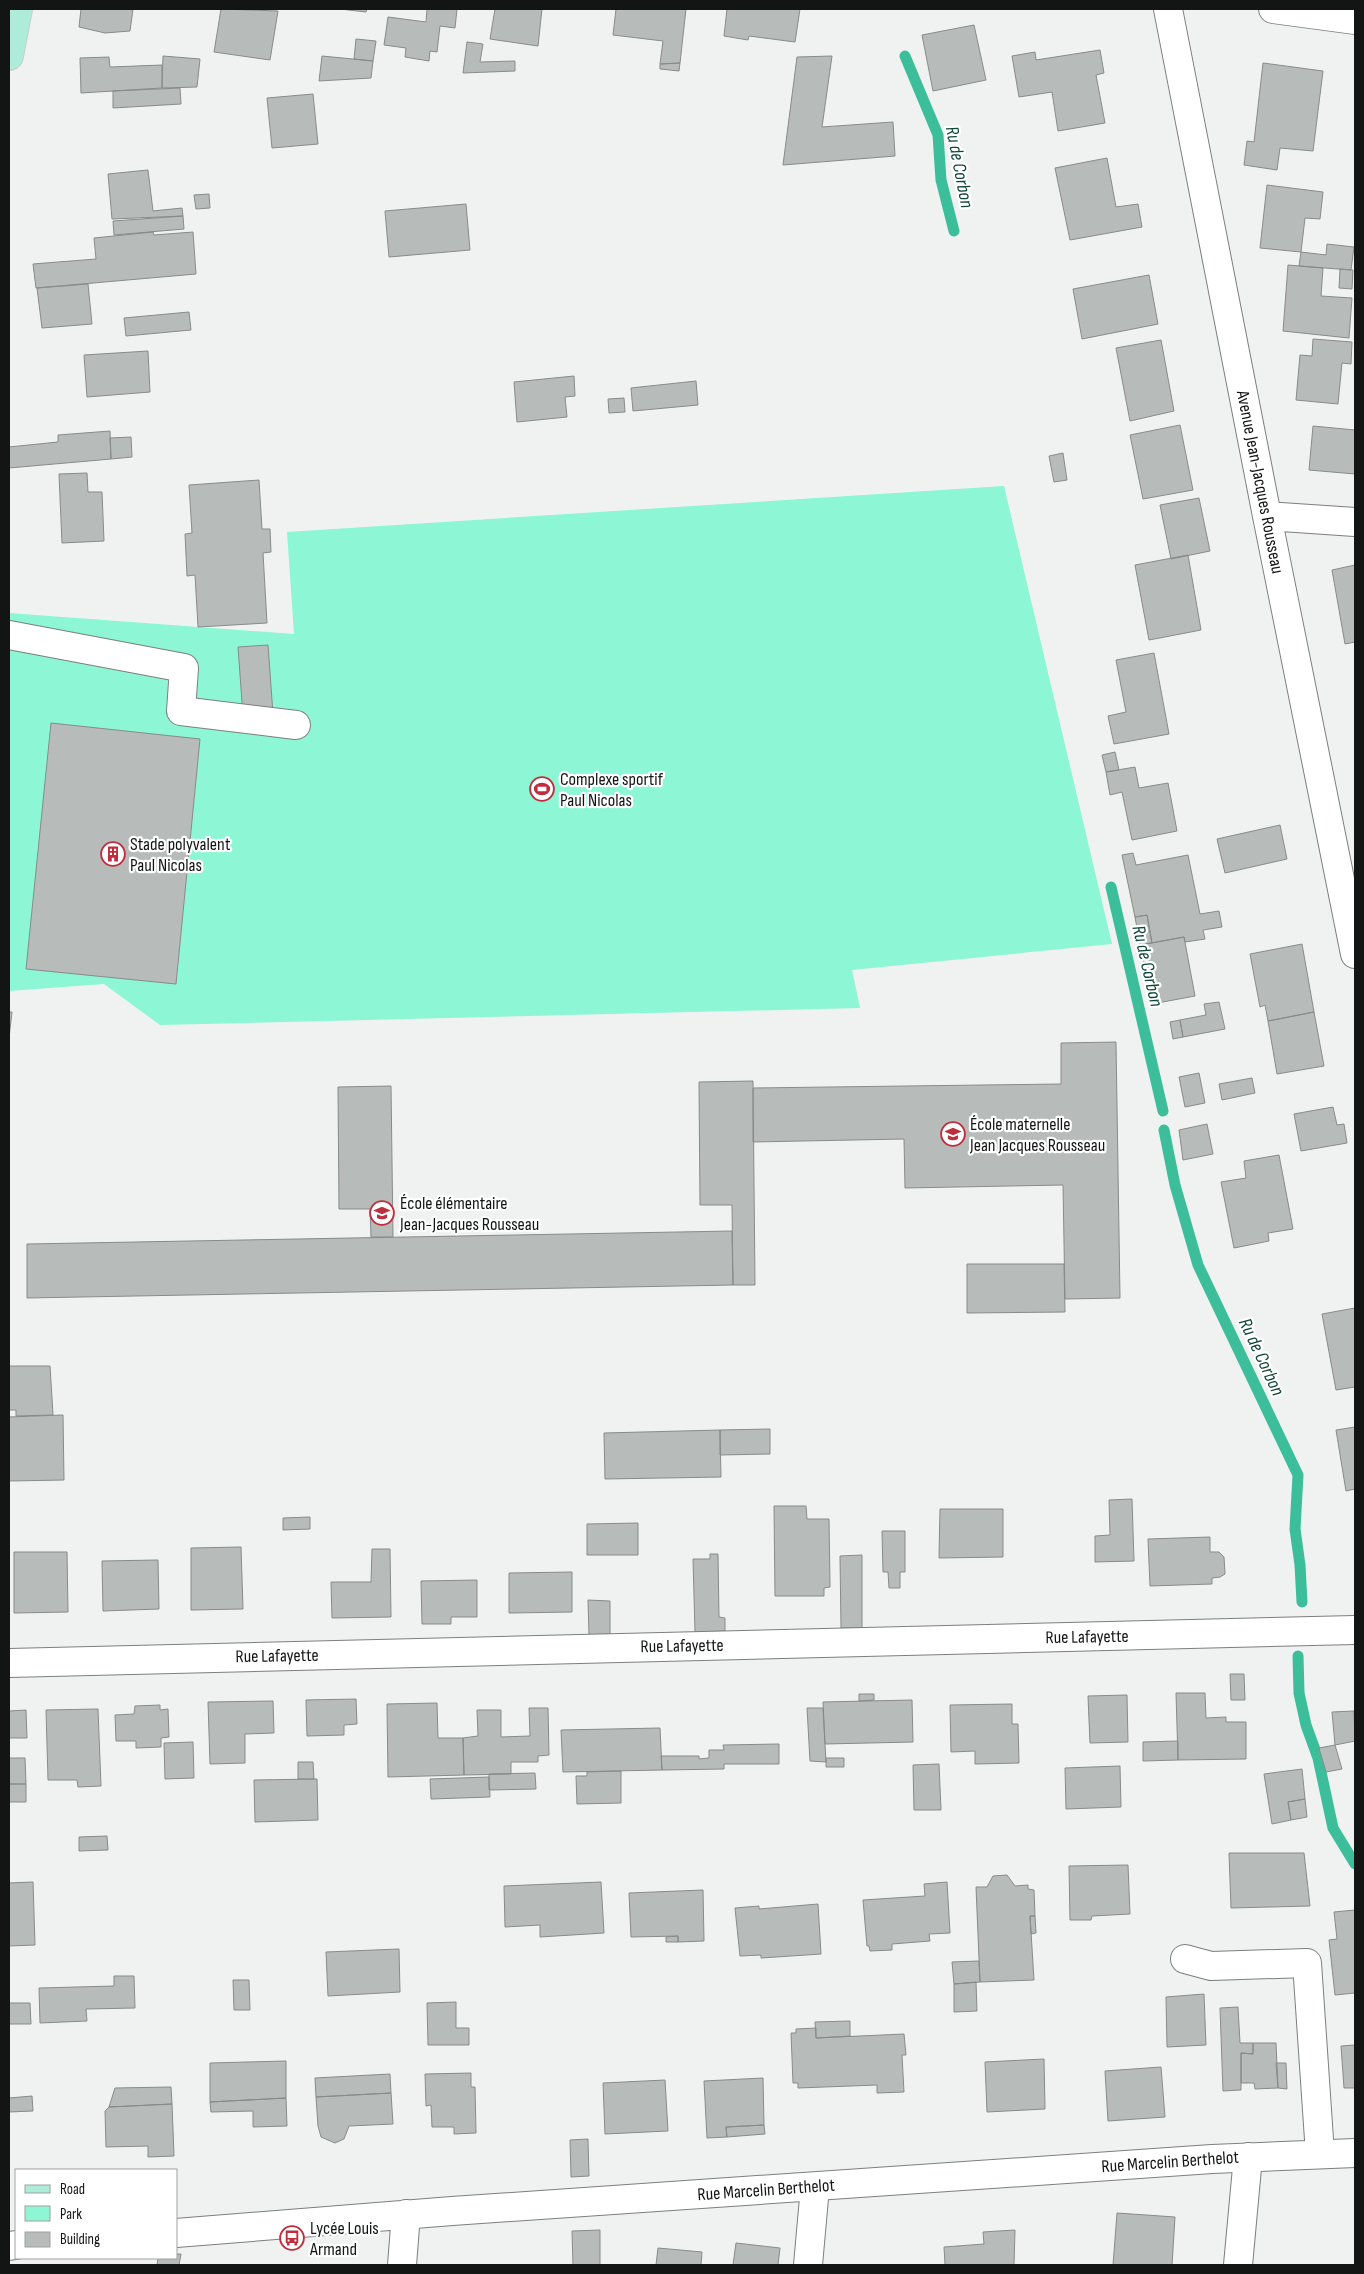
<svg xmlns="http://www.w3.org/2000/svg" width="1364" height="2274" font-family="'Sofia Sans Condensed',sans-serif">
<rect width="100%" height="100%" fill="#eff2f1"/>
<!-- green -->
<path fill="#8df6d4" d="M1004,486l108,458 -260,26 8,38 -700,17 -56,-41 -95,7v-378l285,21 -7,-102z"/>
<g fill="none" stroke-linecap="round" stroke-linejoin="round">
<!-- stream -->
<path stroke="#3dbe9b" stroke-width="11" d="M905,56l33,79 3,45 13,51
M1111,887l52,224
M1164,1130l11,55 23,80 100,210 -3,54 5,36 2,37
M1298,1656l1,37 7,32 12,33 15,70 22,36"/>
</g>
<!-- building -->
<path fill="#b7bbb9" stroke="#888b8a" d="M81,9h52l-3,22 -25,2 -26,-6z
M221,9l57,2 -8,49 -56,-8z
M340,9h27l-1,3z
M427,9h30l-2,19 -15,-2 -3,26 -7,-1 -1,10 -24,-4 1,-9 -22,-3 4,-28 38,5z
M495,9h47l-4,37 -48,-7z
M616,9h70l-6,54 -20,1 3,-23 -50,-6z
M727,9h73l-5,33 -46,-6 -1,4 -24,-4z
M974,25l12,55 -53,11 -11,-56z
M356,39l20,2 -3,20 -19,-2z
M467,42l16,2 -3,18 35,-1v10l-52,2z
M1100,50l4,23 -8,2 9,48 -47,8 -6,-39 -33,5 -7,-41 23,-4 1,8z
M163,56l37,3 -3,28 -35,1z
M322,56l51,5 -2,17 -52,3z
M832,56l-10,71 71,-5 2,34 -112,9 14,-108z
M109,57l1,10 52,-2v23l-81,5 -1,-35z
M680,63l-1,8 -19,-2v-5z
M1263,63l60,8 -10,80 -33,-3 -3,22 -33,-5 3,-24 7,1z
M180,88l1,16 -68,4v-17z
M313,94l5,50 -46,4 -5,-50z
M1107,158l9,49 22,-3 4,23 -72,13 -15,-72z
M148,170l5,41 29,-3 1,8 -71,3 -4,-45z
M1267,185l56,7 -3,27 -15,-1 -4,34 -41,-4z
M209,194l1,14 -14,1 -2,-14z
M466,204l4,46 -81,7 -4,-46z
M183,216l1,13 -70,6 -1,-14z
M153,232l1,3 39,-3 3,42 -160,14 -3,-24 63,-5 -2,-21z
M1327,244l27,3 -3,23 -52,-4 2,-14 25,3z
M1288,265l35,3 -2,28 31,2 -3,40 -66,-7z
M1340,269l13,1 -1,19 -13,-1z
M1149,275l9,49 -76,15 -9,-50z
M88,284l4,40 -50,4 -5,-40z
M189,312l2,18 -65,6 -2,-18z
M1313,339l39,3 -1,22 -9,-1 -4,41 -42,-4 4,-45 12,1z
M1161,340l13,71 -44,10 -14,-73z
M148,351l2,41 -63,5 -3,-42z
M574,376l1,20 -10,1 2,20 -50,5 -3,-40z
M696,381l2,24 -65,6 -2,-23z
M624,398l1,14 -16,1 -1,-14z
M1180,425l13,65 -50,9 -13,-64z
M1313,426l42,4v44l-46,-4z
M110,431l1,28 -102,9v-21l49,-5v-7z
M131,437l1,20 -21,2 -1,-21z
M1063,453l4,27 -13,2 -5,-26z
M87,473l1,19h14l2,49 -42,2 -3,-69z
M259,480l3,49h8l1,23 -8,1 4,70 -69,4 -3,-52 -8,1 -2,-42 7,-1 -3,-48z
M1199,498l11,53 -39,8 -11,-54z
M1188,555l13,75 -52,10 -14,-75z
M1355,565v77l-10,2 -13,-74z
M268,645l5,69 -30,2 -5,-69z
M1154,653l15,81 -55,10 -6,-28 18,-4 -10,-52z
M51,723l149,16 -24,245 -150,-15z
M1115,752l4,18 -13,2 -4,-17z
M1135,767l4,21 29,-5 9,48 -45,9 -10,-48 -12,3 -4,-23z
M1280,825l7,34 -62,14 -8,-34z
M1133,853l3,12 52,-10 12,59 19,-3 3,16 -19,3 2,9 -20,3 -1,-5 -32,6 -5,-28 -12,2 -13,-62z
M1147,915l5,28 -12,2 -5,-28z
M1184,937l11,59 -43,8 -12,-59z
M1302,944l12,68 -46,9 -3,-16 -5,2 -10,-53z
M1219,1002l6,27 -42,8 -3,-17 26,-5 -2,-11z
M9,1012h3l-3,26z
M1314,1012l10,54 -47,8 -9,-53z
M1180,1020l3,17 -10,2 -3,-17z
M1116,1042l4,256 -55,1 -2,-114 -158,3 -1,-49 -151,3v-54l308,-4v-41z
M1199,1073l6,30 -20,4 -6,-30z
M1252,1078l3,15 -33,7 -3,-16z
M753,1081l2,204h-22l-1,-80h-32l-1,-123z
M391,1086l2,151h-22l-1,-28h-31l-1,-122z
M1333,1107l4,18 7,-1 3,19 -46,8 -7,-37z
M1207,1124l6,30 -30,6 -4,-30z
M1279,1155l14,74 -25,4 1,8 -35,7 -13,-66 25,-4 -2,-17z
M732,1231l1,54 -706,13v-54z
M967,1264h97l1,48 -98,1z
M1355,1308v79l-19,3 -14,-76z
M9,1366h41l3,49 -37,1v-6h-7z
M63,1415l1,65 -55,1v-64z
M1355,1427v62l-9,2 -10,-61z
M770,1429v25l-50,1v-25z
M720,1430l1,47 -116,2 -1,-46z
M1132,1499l2,62 -39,1v-26l15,-1 -1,-35z
M774,1506h32l1,13h22l1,68 -6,1v8h-49z
M940,1509h63v48l-64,1z
M310,1517v12l-27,1v-12z
M638,1523v32h-51v-31z
M882,1531h23v41h-5v16h-11l-1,-16h-5z
M1210,1537v15h9l5,5 1,17 -5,3 -8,1v6l-62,2 -2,-47z
M241,1547l2,62 -52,1v-62z
M372,1549h18l1,68 -59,1 -1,-36h40z
M14,1552h53l1,60 -54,1z
M710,1554h8l1,63 6,1v13l-30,1 -2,-73h17z
M862,1555v73h-21l-1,-72z
M158,1560l1,49 -56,2 -1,-50z
M572,1572v40l-63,1v-40z
M477,1580v37h-26v7h-29l-1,-43z
M588,1600l22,1v33l-21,1z
M1230,1674h14l1,26h-14z
M1176,1693h29l1,25 20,-1v5h20v37l-68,1z
M859,1694h15v6l-15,1z
M1127,1695l1,47 -38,1 -2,-47z
M356,1699l1,25 -13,1v10l-37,1 -1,-36z
M912,1700l1,42 -88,2 -2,-42z
M273,1701l1,32 -29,1v29l-35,1 -2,-62z
M437,1703l1,35h25l1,37 -76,2 -1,-73z
M1012,1704v20h6l1,39 -44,1v-13l-24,1 -1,-47z
M160,1705v5l8,-1 1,28 -8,1v9l-25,1v-7h-20l-1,-26 19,-1 1,-8z
M529,1708h19l1,47 -11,1v6h-27v12l-47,1 -1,-37 15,-2 -1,-26h24v27l29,-1z
M807,1708h16l3,54 -16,-1z
M98,1709l3,77 -23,1 -1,-7h-29l-2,-70z
M26,1710l1,28h-18v-27z
M1354,1711l1,30 -20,4 -3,-33z
M660,1728l2,42 -99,2 -2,-42z
M1178,1741v19l-35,1v-19z
M193,1742l1,36 -29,1 -1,-36z
M779,1744v20h-55v5l-62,1 -1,-14h38v3l10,-1v-8h15l-1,-5z
M1335,1745l7,24 -16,3 -7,-24z
M9,1758h16l1,26h-17z
M826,1758h18v9h-18z
M298,1762h15l1,17h-16z
M939,1764l2,46h-27l-1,-45z
M1120,1766l1,41 -55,2 -1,-41z
M1302,1769l3,30 -17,3 3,18 -19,4 -8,-50z
M621,1771v32l-44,1 -1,-28h11v-4z
M535,1773l1,16 -47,1v-16z
M489,1777l1,20 -59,2 -1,-20z
M317,1779l1,41 -63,2 -1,-42z
M9,1784h17v18h-17z
M1305,1799l2,18 -16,3 -3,-18z
M107,1836l1,14 -29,1v-14z
M1229,1853h75l6,53 -79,2z
M1128,1865l2,49 -38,2 -1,4h-21l-1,-54z
M1007,1875l8,11 13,-1v4l6,1 1,26h-5l4,64 -54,2 -4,-95h11l6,-11z
M33,1882l2,63 -26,1v-63z
M601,1882l3,51 -64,4v-12l-35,2 -1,-41z
M947,1882l3,51 -21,1 1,7 -38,3v6l-22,1 -1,-5h-2l-4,-46 62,-4 -1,-12z
M703,1890l1,51 -26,1v-6l-47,1 -2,-44z
M818,1904l3,50 -60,4v-3l-21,1 -5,-48 24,-2v3z
M1355,1910v83l-20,2 -6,-55 8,-1 -3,-27z
M1030,1916h5l1,17 -5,1z
M678,1936v6h-12v-5z
M399,1949l1,43 -72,4 -2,-44z
M979,1961l1,21 -26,2 -2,-22z
M114,1976h20l1,32 -49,1 1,12 -47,2 -1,-35 75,-2z
M233,1980h16l1,30h-16z
M976,1982l1,29 -23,1v-28z
M1204,1994l2,51 -39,2 -1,-50z
M456,2002v26h13v17h-41l-1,-42z
M9,2003h21l1,21h-22z
M1238,2007l2,36h13v11l-12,-1v37l-18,1 -3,-83z
M850,2021v15l-34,2 -1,-16z
M816,2028v10l88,-4 2,21h-4l2,37 -27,1v-8l-79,3v-5h-5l-2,-50h5v-4z
M1253,2043h23l2,45 -23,1 -1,-6h-13v-30l12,1z
M1355,2045v43h-11l-3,-42z
M1044,2059l1,50 -58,3 -2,-50z
M286,2061v37l-76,4v-39z
M1276,2063h10l1,26 -9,-1z
M1161,2067l4,50 -57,4 -3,-50z
M471,2073v14h4l1,46 -22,1v-7h-22l-1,-22 -5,1 -1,-32z
M390,2074l1,19 -75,4 -1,-19z
M763,2078l1,47 -38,2 1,10 -20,1 -3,-57z
M665,2080l3,51 -63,3 -2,-51z
M171,2087l1,17 -63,3 6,-19z
M391,2093l2,31 -44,2 -5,13 -9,4 -14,-6 -3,-11 -2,-29z
M32,2096l1,15 -24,1v-14z
M286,2098l1,28 -34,1v-16l-42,1 -1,-10z
M172,2104l2,52 -26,1v-11l-42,1 -1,-36 4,-4z
M764,2125l1,9 -38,3 -1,-10z
M588,2139l1,37 -18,1 -1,-37z
M1117,2213l58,4 -3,48h-59z
M600,2230v35h-27l-1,-34z
M1015,2230l-1,35h-69l-1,-18 40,-3 -1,-12z
M736,2243l44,5 -2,17h-45z
M658,2248l44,4 -1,13h-45z
M176,2254h5l-2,11h-22l1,-7h18z"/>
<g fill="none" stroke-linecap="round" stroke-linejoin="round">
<!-- minor casing -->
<g stroke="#7c7f7e" stroke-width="30">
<path id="minor" d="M1168,9l99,507 88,438
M1273,9l82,11
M1267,516l88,6
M9,635l175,33 -3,43 115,14
M9,1663l1346,-33
M1185,1959l26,7 96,-3 13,191
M176,2233l276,-22 760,-52 143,-6
M9,2246l7,-1
M402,2265l4,-51
M808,2265l7,-78
M1238,2265l10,-108"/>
</g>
<!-- major casing -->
<g stroke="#cbcccb" stroke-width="30">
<path id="major" d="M9,56l9,-47"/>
</g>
<!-- minor -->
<use href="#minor" stroke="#fff" stroke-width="28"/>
<!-- major -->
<use href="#major" stroke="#acecd8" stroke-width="28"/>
</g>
<!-- icons -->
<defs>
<g id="stadium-ring" transform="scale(1.25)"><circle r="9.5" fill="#fff" stroke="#be2e3c" stroke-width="1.5"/><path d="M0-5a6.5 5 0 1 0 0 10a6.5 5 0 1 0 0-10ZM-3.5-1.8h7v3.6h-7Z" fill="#be2e3c"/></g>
<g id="building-ring" transform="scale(1.25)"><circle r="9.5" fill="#fff" stroke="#be2e3c" stroke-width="1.5"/><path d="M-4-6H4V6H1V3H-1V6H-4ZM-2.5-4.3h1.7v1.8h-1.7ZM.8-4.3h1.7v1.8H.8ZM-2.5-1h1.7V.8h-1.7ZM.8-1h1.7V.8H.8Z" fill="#be2e3c"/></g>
<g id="school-ring" transform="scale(1.25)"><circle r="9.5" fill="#fff" stroke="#be2e3c" stroke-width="1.5"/><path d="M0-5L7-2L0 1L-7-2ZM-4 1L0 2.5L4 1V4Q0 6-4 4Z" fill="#be2e3c"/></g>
<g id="bus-ring" transform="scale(1.25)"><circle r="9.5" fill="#fff" stroke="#be2e3c" stroke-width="1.5"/><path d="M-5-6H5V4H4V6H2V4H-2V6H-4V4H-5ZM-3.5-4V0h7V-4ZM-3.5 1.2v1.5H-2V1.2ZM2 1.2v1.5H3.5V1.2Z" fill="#be2e3c"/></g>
</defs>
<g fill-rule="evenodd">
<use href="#stadium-ring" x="542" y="789"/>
<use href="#building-ring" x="113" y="854"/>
<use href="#school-ring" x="953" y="1134"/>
<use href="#school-ring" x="382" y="1213"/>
<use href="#bus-ring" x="292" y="2238"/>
</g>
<g text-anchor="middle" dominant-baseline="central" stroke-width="4.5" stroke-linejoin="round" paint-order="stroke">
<!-- street labels -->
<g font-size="18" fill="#131514" stroke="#fff">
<text transform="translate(1260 482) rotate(79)">Avenue Jean-Jacques Rousseau</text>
<text transform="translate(1087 1637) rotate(-1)">Rue Lafayette</text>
<text transform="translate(682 1646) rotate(-1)">Rue Lafayette</text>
<text transform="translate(277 1656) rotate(-1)">Rue Lafayette</text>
<text transform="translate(1170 2162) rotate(-4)">Rue Marcelin Berthelot</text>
<text transform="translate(766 2190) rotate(-4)">Rue Marcelin Berthelot</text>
</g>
<!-- poi labels -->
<g font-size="18" fill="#131514" stroke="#fff" text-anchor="start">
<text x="560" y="779">Complexe sportif<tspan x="560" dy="21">Paul Nicolas</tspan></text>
<text x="130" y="844">Stade polyvalent<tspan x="130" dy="21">Paul Nicolas</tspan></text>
<text x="970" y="1124">École maternelle<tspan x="970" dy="21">Jean Jacques Rousseau</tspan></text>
<text x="400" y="1203">École élémentaire<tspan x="400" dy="21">Jean-Jacques Rousseau</tspan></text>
<text x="310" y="2228">Lycée Louis<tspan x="310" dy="21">Armand</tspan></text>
</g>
<!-- water labels -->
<g font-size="19" font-style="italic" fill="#0f4637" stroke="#fff">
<text transform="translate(959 167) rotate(79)">Ru de Corbon</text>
<text transform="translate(1147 966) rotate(77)">Ru de Corbon</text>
<text transform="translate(1261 1357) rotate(65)">Ru de Corbon</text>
</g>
</g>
<!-- border -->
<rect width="1364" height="2274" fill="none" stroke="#131514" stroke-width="20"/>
<!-- legend -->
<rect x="15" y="2169" width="162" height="90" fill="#ffffff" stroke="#a1a1a1"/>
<rect x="25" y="2185" width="25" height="8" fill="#acecd8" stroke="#a1a1a1"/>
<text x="60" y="2194" font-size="15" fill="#131514">Road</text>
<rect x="25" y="2206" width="25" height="15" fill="#8df6d4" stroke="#a1a1a1"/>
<text x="60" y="2219" font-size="15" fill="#131514">Park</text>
<rect x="25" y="2232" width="25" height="15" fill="#b7bbb9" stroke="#a1a1a1"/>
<text x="60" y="2244" font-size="15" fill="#131514">Building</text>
</svg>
